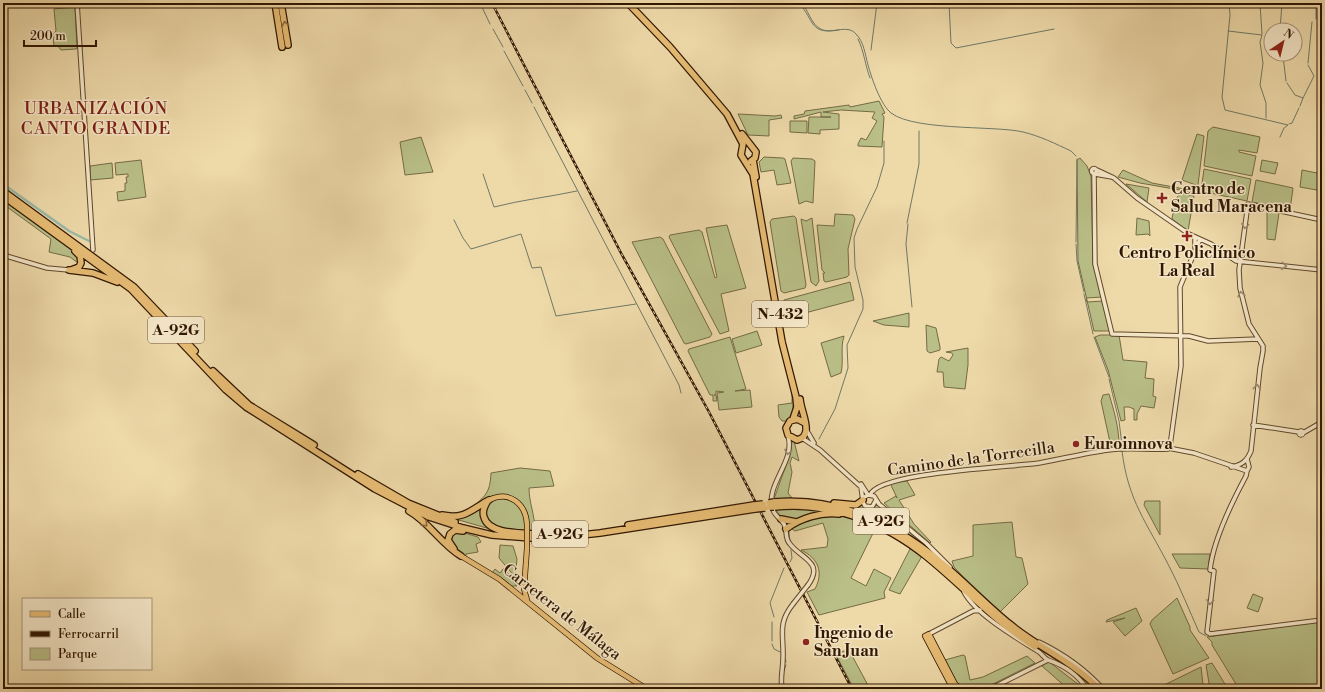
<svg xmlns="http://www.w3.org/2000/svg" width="1325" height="692" font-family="'Libre Bodoni',serif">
<rect width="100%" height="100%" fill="#eed9a9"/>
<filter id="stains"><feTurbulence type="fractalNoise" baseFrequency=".005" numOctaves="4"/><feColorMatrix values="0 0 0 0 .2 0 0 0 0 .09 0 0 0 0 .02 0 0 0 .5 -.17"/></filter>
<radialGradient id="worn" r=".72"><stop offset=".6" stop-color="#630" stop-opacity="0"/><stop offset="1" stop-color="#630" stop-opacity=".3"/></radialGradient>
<!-- green -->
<path fill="#b9bf87" stroke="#756b44" d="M75,7l2,41 -1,1 -15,1 -3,-4h-4l-1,-12 3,-3 -2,-22z
M879,101l6,12 -3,1 2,3 -2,30 -24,-1v-2l3,-6 5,2 11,-19 -5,-3 3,-6 -34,-2 -18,2 16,2v15l-19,1v4l-12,-1 1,-16h22h-10v-5l-27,7v-3l10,-2 1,-3 44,-6 1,2z
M738,114l37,2 6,-1 1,3 -13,2v16l-21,-1z
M790,121h17v12l-17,-1z
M1213,127l47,10 -3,16 -18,-3v2l17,4 -4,20 -48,-10 4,-35z
M1197,134l7,2 -7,57 -57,-10 -22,-6 5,-7 29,13 43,8 1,-6 -14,-5z
M421,137l12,35 -28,3 -5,-33z
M764,157l19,1 2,1 6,24 -14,2 -3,-15 -13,2 -2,-10z
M793,158l19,1 3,2 -2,42 -7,-2 -7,3 -8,-43z
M1080,158l7,8 4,10 2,88 9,33 -16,1 1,4 16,-1 7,30h-16l-16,-70 -1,-101z
M141,160l5,37 -28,4 -1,-9 8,-1v-8h2l-1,-6h2v-3l-12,1 -1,-12z
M1262,160l16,3 -3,11 -15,-3z
M112,163l1,15 -23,2v-14z
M1204,169l47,10 -4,22 -46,-10z
M1302,170l20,4v17l-22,-4z
M1256,180l37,8 -3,22 -38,-8z
M1126,184l23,4 -2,14z
M1180,193l14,3 -6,35 -16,-12 3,-18z
M3,199l72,53 4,4 1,8 -4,1 2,-2 -8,-6 -21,-5 2,-13 -48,-35z
M1267,210l12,3 -4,27 -8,-1z
M835,214l18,1 2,4 -7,30 1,26 -2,2 -21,5 -2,-1 -1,-8h2l-3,-3 -5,-45 17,1z
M794,216l2,2 10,67 -1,3 -21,5 -3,-2 -11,-69 2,-3z
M812,218l7,63 -3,5 -5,-4 -10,-63 5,2z
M1137,218l12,3 1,15 -2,-2 -12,1z
M727,225l19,63 -25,6 8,37 -9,3 -51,-97 1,-2 29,-5 3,2 13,46 2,-1 -11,-49z
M660,237l3,2 49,95 -2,3 -24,7 -2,-1 -52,-101z
M850,282l4,18 -68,18 -3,-15 1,-3z
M909,313v14l-25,-2 -11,-4z
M926,325l10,3 4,19v3l-10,3 -3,-2z
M757,331l5,14 -26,8 -4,-14z
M1100,335h19l4,25 24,2 -2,16 9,1 -1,17 3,1 -2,11 -13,-2 -4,8v6h-3v-11l-5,-2h-5l1,13 -4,1 -13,-51 -13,-33z
M844,336c-4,13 0,24 -3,37l-10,4 -10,-34z
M730,337l16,52 -11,2 15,-1 2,17 -33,3 -2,-17 7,-1 -8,-1v3l-2,1h2l1,6h-4v-6h-3l-22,-44 1,-2z
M968,348v17l-3,24 -21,-2 -1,-15h-6l2,-13 2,-2 8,4 4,-6 -1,-2 -6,-1z
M792,392c2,11 2,21 -5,29h-5l-3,-4 -1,-12 14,-2z
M1109,394c5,17 10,33 10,52l-8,1 -10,-46 2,-6z
M792,441h2l5,20 -7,-4 -2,6 2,9 -4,21 4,5 -18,1 17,-48z
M520,468l30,3 4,15 -25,2c0,15 6,27 6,43l-6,-1c0,-25 -7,-26 -28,-35l-31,14c15,-13 20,-15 21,-36z
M907,481l8,14 -16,5 15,24 17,18 -1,1 -46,-40 12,-7 1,2 -7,-15z
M506,498c17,8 19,15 19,34l-14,-1 -22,-7 -5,-13c5,-11 11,-12 22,-13z
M1145,501h15v34l-16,-30z
M862,505l6,5 4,-1 5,-4 46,39c-24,-17 -49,-29 -77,-38z
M482,506v11l8,12 -38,-11z
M803,508l24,4 -32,8 -12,-1 -8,-10z
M839,516l11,2 25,11 -24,49 15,8 8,-17 17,9 -7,14 1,6 -66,17 -12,-23 8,-3c9,-17 3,-31 -14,-39l26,-3 1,-8 -5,-16 -28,8 -5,-3 27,-10z
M1012,522l4,35 6,1 6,26 -28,28 -29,-27 -17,-18 -2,-6 21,-5v-31z
M461,532l17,5 3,5 -5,2 2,8 -12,2v2l-12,-8 -5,-10 4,-5z
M500,545l13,1 4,13 -2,18 -16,-19z
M910,549h3l9,7 -22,38 -11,-4z
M1172,554h38l-2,15 -28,-1z
M504,568l13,18h-5l-20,-13 3,-4 5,4z
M1253,594l10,4 -5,14 -11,-4z
M1177,598l13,29v3l19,28 -36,16 -23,-50 2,-4z
M1136,608l6,13 -17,15 -12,-14 12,-4 -19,4 1,-2z
M1322,621v68h-83l-27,-44v-3l-5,-5z
M849,650l21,39h-16l-19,-36z
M963,655l2,1 5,24 13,-3 44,-21 8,7 -52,26h-17l-8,-4 -13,-25z
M1048,661l35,27 -15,1 -26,-23z
M1212,663l16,26h-18l-4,-24z
M1201,667l2,18 -9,4h-38z"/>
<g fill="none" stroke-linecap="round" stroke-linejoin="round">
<!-- stream -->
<path stroke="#6f7966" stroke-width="1" d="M480,3l10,21
M799,3c16,18 10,32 40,27
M802,3c6,7 9,20 17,25 11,8 28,-5 37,6 8,8 9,20 12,31 4,14 10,32 19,44 17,23 107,16 136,23 17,4 33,12 48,19l5,5
M949,3l2,40 5,5 98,-19
M1229,3l1,12 -8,82 3,13 63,15 -4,3 -4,9
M1260,3l2,31
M1316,19v-16
M493,29l10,18
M1280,30l2,-27
M1228,31l34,4 -2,7 3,21 -3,22 6,18v15
M858,39c6,12 7,26 12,39
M871,50l6,-47
M504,51l19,35
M1283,56l3,25
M1308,63l4,-41
M1287,83l8,12 8,3 -3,8
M525,90l7,13
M1303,98l11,-22 -6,-11
M534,107l145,278 2,8
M1289,124l3,-1 7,-15
M483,174l11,33c27,-7 55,-10 83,-16
M454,220l9,18 8,11 50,-15 11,34 9,-1 15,49 80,-12
M907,223l12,-59v-33
M908,224l-2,20 6,63
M1076,242l1,-83
M1076,244l1,17 7,31
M1084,294l9,40
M1094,337l15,40
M1109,379l10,42 3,24
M819,439l16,-30 13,-41 -1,-23 16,-36v-9l-8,-33 -1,-29 3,-9 20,-42 7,-24v-22
M1122,451c6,50 25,72 47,115 11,21 20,44 30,66l7,4
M789,532l1,9
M790,562l2,-4 -1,-8
M774,617l-4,-14 14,-35
M772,622v19
M772,644l2,5 6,3
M785,658l1,4
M784,671l2,-6
M783,676l1,13"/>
<!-- canal -->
<path stroke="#99baaa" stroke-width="2.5" d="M3,184l66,47 20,10"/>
<!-- minor casing -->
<g stroke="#60482b" stroke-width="5.5">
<path id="minor" d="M77,3l16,247
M1091.5 171a2.5 2.5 0 1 1 5 0a2.5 2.5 0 1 1-5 0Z
M1097,170l17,8 23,20 52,36 22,10 25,17 86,9
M1094,174l1,90 17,70 77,2 19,5 50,-2
M1095,174l17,3
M1195,237v11
M1200,239l-20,48 1,79 -11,80 -2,2 26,5 53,18
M3,255l44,13 22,2
M1253,425l46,7
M1299 433a2 2 0 1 1 4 0a2 2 0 1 1-4 0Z
M807,431l7,12
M1303,433l19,-11
M788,436c8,26 -24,49 -15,74 2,6 8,9 11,14 4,7 0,14 6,20 10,14 35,18 18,41
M802,438l18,12 41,37 2,15 2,4 7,1 4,-7
M1130,447l39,-1
M1231,467c11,-2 16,-6 20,-16l9,-83 3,-17v-5l-14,-22 -9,-36 -1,-18 9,-66 74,16
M1247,471l-1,5c-14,26 -33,65 -36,94l4,1 -7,61 3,2 112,-14
M1247,471l2,-4 -2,-8
M861,484l7,11
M870,495c8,-23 142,-28 169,-32 23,-4 46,-10 69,-13 20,-3 40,0 60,-1
M863,498l5,-3 6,1 5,8 47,39 24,24
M964,592c12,23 53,46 75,60 3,2 5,6 9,8 15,5 30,15 39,29
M929,634l44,-23 7,-1
M1039,642c25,12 46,27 64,47
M782,689c-2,-11 1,-20 1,-31 1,-23 -6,-34 10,-54
M990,689l58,-29"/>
</g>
<!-- major casing -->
<g stroke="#311701" stroke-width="6">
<path id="major" d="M489,500c21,-10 37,4 38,25
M527,548l-3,41 3,11
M461,556l38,23 98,79 50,31
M953,689l-28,-53 4,-2 26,50 6,5"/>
</g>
<!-- highway casing -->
<g stroke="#311701" stroke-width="8">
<path id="highway" d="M275,3l7,44
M281,3l7,42
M628,3l42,44 57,67 16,30 -2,11 12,19 29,168 14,55 1,10 -4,12
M742,134l14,18 -1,6 -4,3
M753,160l3,17
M3,191l131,96 61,64
M3,196l128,93 95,101 20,17 129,82 54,28 34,11 29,7 52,4 56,-6 155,-24
M69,270l24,3 24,9
M71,270l8,-3 2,-4 -1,-7 -5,-5
M213,371l36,34 65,40
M800,399c1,14 15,37 -3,41l-9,-5 -2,-7 4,-7 7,-2 8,4
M358,474l50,29 47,19
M487,502c-3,5 -5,10 -3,15 5,20 47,15 63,18
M774,502c64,-5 121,21 169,62 23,19 44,42 68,61 28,23 63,37 88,64
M834,503l22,2 7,-5
M774,507c56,-6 110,15 153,50 37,30 67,64 108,90
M409,511c20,11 32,33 52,45
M442,515c23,5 30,-6 47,-15
M781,519l15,3
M628,525l126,-20
M786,529c14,-11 35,-17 53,-15
M454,549l-6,-9 2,-6 5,-4 8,1"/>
</g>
<!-- minor -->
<use href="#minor" stroke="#f4e6c7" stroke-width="3.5"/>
<!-- major -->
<use href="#major" stroke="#e7bc74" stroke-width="4.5"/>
<!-- highway -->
<use href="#highway" stroke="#e7bc74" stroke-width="5.5"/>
<!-- rail casing -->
<g stroke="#311701" stroke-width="2.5">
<path id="rail" d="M492,3l129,250 88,159 143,277"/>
</g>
<!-- rail -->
<use href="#rail" stroke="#f4e6c7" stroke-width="1" stroke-dasharray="3" stroke-linecap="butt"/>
<!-- minor-bridge casing -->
<g stroke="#60482b" stroke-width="5.5" stroke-linecap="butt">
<path id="minor-bridge" d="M793,604l15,-19"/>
</g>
<!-- major-bridge casing -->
<g stroke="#311701" stroke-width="6" stroke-linecap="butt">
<path id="major-bridge" d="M527,548v-23"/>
</g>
<!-- highway-bridge casing -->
<g stroke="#311701" stroke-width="8" stroke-linecap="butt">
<path id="highway-bridge" d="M769,503l5,-1
M754,505l9,-1
M770,507h4
M755,509l10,-1"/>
</g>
<!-- minor-bridge -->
<use href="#minor-bridge" stroke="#f4e6c7" stroke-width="3.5"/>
<!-- major-bridge -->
<use href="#major-bridge" stroke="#e7bc74" stroke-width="4.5"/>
<!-- highway-bridge -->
<use href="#highway-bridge" stroke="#e7bc74" stroke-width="5.5"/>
</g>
<!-- one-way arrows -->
<defs><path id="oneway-chevron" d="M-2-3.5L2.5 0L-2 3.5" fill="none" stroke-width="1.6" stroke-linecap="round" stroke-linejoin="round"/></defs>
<g stroke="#8c6a3a">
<use href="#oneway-chevron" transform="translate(285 24) rotate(-100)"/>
<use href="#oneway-chevron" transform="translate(425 524) rotate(47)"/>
</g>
<g stroke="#9c896e">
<use href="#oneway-chevron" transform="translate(1245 226) rotate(98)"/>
<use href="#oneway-chevron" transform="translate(1284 266) rotate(5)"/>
<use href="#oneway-chevron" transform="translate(1241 294) rotate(-103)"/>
<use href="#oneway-chevron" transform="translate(1257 387) rotate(-83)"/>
<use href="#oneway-chevron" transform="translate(788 452) rotate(102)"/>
<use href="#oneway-chevron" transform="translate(1210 602) rotate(96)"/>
</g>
<!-- markers -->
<g fill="#8f2418" stroke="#f4e6c7" stroke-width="1.5">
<path d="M1160 192h4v4h4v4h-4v4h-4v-4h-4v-4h4z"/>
<path d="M1185 230h4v4h4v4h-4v4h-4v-4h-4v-4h4z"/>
<circle cx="1076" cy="444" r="4"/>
<circle cx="806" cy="642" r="4"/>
</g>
<g text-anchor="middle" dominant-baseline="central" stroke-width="3" stroke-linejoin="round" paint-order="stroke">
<!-- shield labels -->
<g fill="#f4e6c7" stroke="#6c553c" stroke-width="1">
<rect x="752" y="301" width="56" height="26" rx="3"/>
<rect x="148" y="317" width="56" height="26" rx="3"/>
<rect x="853" y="508" width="56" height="26" rx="3"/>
<rect x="532" y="521" width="56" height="26" rx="3"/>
</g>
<g font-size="15" font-weight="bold" fill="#311701">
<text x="780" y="314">N-432</text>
<text x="176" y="330">A-92G</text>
<text x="881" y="521">A-92G</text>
<text x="560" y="534">A-92G</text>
</g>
<!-- poi labels -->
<g font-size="16" font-weight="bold" fill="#311701" stroke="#f4e6c7" text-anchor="start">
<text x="1171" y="189">Centro de<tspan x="1171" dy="18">Salud Maracena</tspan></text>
<text x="1187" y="253" text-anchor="middle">Centro Policlínico<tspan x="1187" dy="18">La Real</tspan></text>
<text x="1084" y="444">Euroinnova</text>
<text x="814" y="633">Ingenio de<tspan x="814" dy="18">San Juan</tspan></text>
</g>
<!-- street labels -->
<g font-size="16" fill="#311701" stroke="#f4e6c7">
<text transform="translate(971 459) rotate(-8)">Camino de la Torrecilla</text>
<text transform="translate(562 612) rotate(38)">Carretera de Málaga</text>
</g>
<!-- neighbourhood labels -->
<g font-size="17" letter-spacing="1" fill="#7a1f14" stroke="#f4e6c7">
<text x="96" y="109">URBANIZACIÓN<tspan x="96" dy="20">CANTO GRANDE</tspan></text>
</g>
</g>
<!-- margin -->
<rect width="1325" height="692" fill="none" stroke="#eed9a9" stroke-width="16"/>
<rect x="4" y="4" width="1317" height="684" fill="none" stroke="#311701" stroke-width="2"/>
<rect x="8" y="8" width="1309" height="676" fill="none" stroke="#311701"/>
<!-- legend -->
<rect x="22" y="598" width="130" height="72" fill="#f4e6c7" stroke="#a69378"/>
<rect x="30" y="611" width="20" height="6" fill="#e7bc74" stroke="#a69378"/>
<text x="58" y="618" font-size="12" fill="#311701">Calle</text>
<rect x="30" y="631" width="20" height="6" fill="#311701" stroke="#a69378"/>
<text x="58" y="638" font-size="12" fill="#311701">Ferrocarril</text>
<rect x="30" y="648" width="20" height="12" fill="#b9bf87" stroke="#a69378"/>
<text x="58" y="658" font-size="12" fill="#311701">Parque</text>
<!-- north arrow -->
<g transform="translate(1283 42) rotate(35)"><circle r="19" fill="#f4e6c7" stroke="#a69378"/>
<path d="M0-3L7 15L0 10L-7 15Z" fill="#8f2418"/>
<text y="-6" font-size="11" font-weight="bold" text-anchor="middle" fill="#311701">N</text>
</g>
<!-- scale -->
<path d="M24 40v6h72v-6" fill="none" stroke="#311701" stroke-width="2"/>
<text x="30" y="40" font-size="12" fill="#311701" stroke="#f4e6c7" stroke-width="3" paint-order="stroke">200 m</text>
<rect width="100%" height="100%" filter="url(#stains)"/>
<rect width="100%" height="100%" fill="url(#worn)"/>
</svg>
